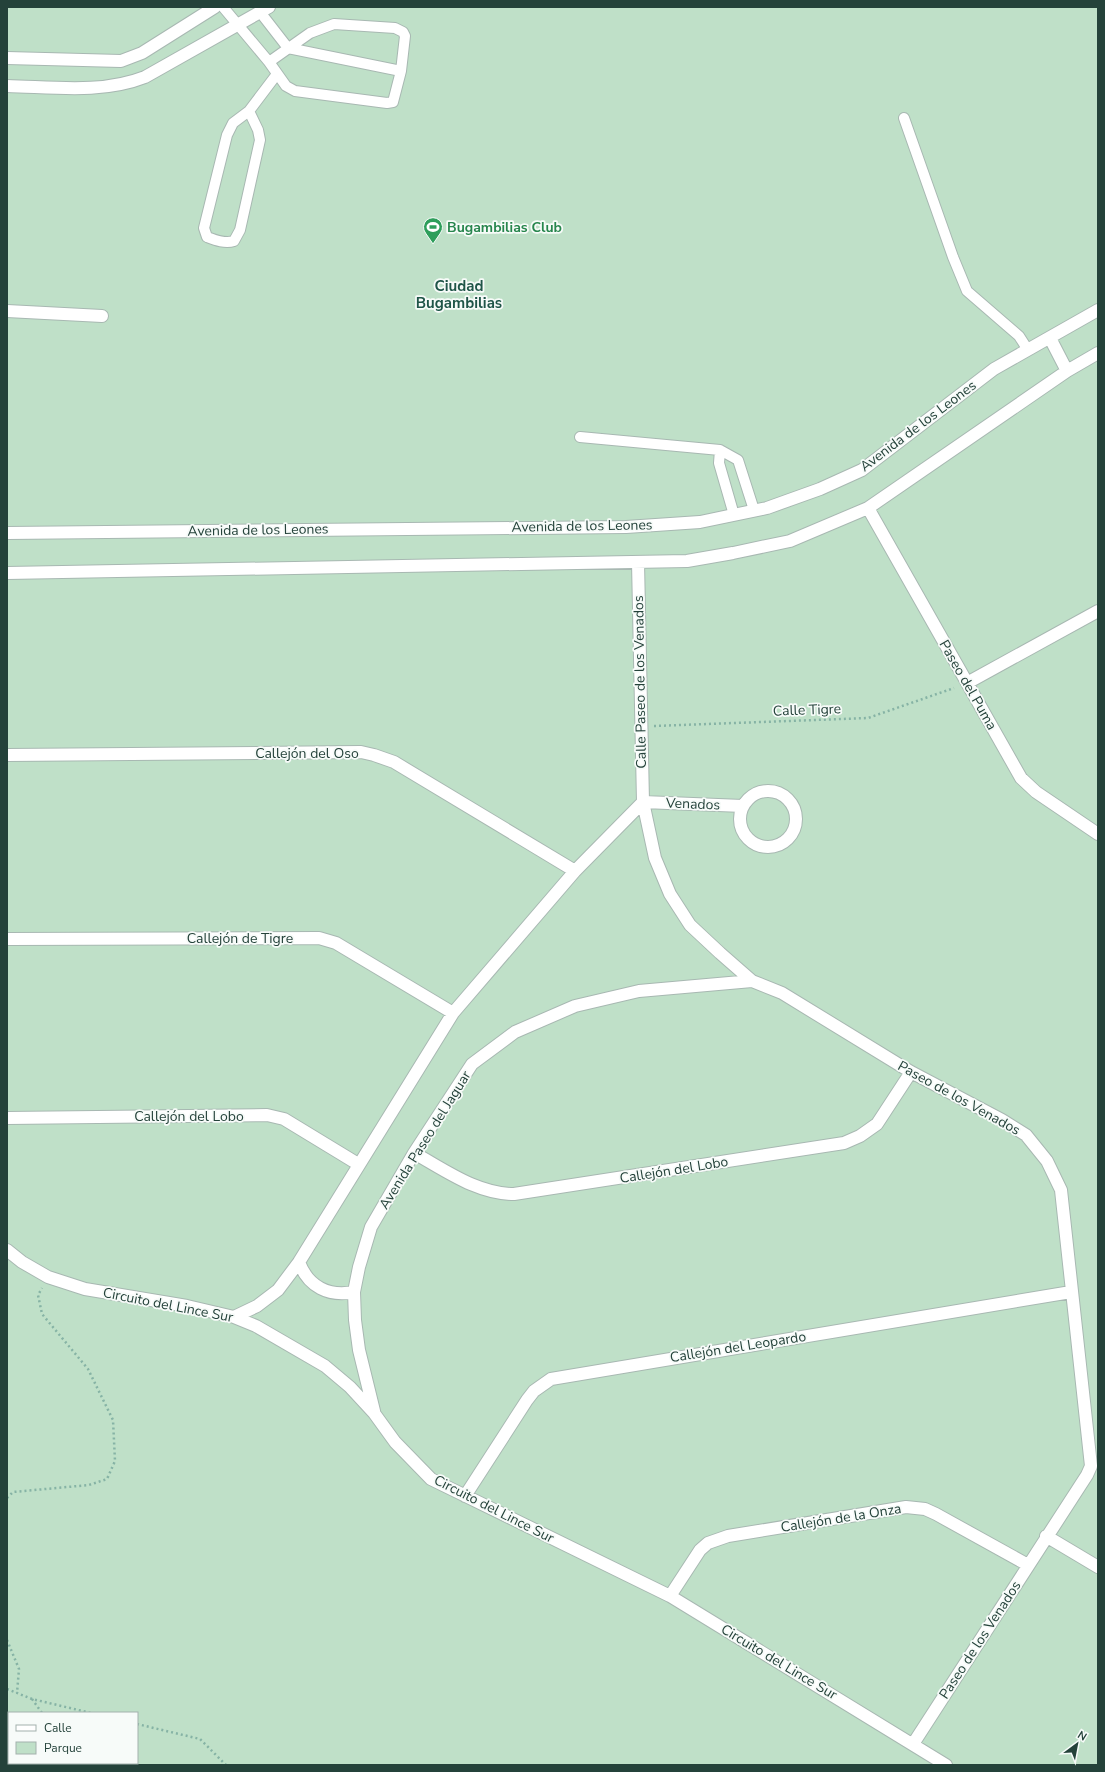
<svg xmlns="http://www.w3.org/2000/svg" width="1105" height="1772" font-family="'Nunito Sans',sans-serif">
<rect width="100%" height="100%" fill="#e6efeb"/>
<!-- green -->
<path fill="#bfe0c8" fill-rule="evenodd" d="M7,7h1091v1758h-1091zM9,1713h128v50h-128z"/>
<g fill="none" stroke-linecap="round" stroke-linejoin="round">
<!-- service casing -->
<g stroke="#a8b8b2" stroke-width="12">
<path id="service" d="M223,7l46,55 17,24 9,5 92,12 6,-1 8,-31 4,-35 -2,-4 -8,-4 -61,-4 -24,9 -41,29
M260,12l28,36 113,23
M249,111l9,19 2,10 -20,90 -6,11c-9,3 -19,-1 -27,-4l-3,-9 23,-93 6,-12 16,-12 28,-37
M904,118l49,139 14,34 52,45 9,14
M580,437l140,13 18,10 16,50
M720,450l-1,13 15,52"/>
</g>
<!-- minor casing -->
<g stroke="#a8b8b2" stroke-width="14">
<path id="minor" d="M7,58l114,3 21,-8 73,-46
M7,86c46,1 95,8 138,-9l124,-70
M7,311l95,5
M1050,338l17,33
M868,508l153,270 15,14 62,42
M7,533l619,-6 74,-5 67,-14 53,-19 42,-19 132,-101 104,-59
M638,562l5,240 12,56 15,36 20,31 30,28 32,28 30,12 129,79 91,48 24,15 21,26 14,29 30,276 -4,9 -174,269
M7,573l680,-12 46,-8 57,-12 78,-33 199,-137 31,-18
M967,683l131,-72
M7,755l354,-3 13,3 20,7 181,109
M740 819a28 28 0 1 1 56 0a28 28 0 1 1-56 0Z
M643,802l100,4
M7,939l312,-1 17,5 117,70
M7,1118l260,-3 17,4 74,45
M414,1153c31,17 63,41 100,41l330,-51 16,-7 17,-12 34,-52
M7,1250l15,12 26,15 37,12 102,17 47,11 22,9 69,40 25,21 24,26 21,29 36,37 239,117 276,169
M299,1262c9,25 30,35 55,30
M234,1317l23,-11 21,-16 21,-28 154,-249 122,-142 68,-69
M374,1411l-15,-61 -4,-30 -1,-28 5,-25 12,-40 43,-74 58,-89 43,-32 60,-26 64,-15 113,-10
M465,1496l62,-96 7,-9 17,-12 520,-87
M1046,1536l52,31
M670,1596l30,-46 8,-7 20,-7 178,-29 19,2 11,5 92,51"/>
</g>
<!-- path -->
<path stroke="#86b3a5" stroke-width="2.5" stroke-dasharray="2 3" stroke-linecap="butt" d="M654,726l214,-8 86,-30
M7,1498l6,-6 76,-7 18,-6 8,-18 -2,-41 -25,-51 -46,-55 -4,-19 4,-7
M7,1640l12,29 -2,24
M7,1689l25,10 59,14
M32,1699l10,14
M137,1724l63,15 26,26
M75,1763l1,2"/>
<!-- service -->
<use href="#service" stroke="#fff" stroke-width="10"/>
<!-- minor -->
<use href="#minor" stroke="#fff" stroke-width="12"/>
</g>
<!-- icons -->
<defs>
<g id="stadium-pin" transform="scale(1)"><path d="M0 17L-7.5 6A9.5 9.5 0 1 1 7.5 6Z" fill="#2e9e5b" stroke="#f7fbf9"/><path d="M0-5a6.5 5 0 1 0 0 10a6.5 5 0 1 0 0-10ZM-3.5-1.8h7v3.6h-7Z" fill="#fff"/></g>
</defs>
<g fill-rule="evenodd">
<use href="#stadium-pin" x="433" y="227"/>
</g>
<g text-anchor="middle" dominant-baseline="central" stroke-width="3.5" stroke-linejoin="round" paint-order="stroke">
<!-- leisure labels -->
<g font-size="14" font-weight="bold" fill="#27864d" stroke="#f7fbf9" text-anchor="start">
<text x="447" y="227">Bugambilias Club</text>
</g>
<!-- street labels -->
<g font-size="14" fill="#24423a" stroke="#f7fbf9">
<text transform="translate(918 426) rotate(-37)">Avenida de los Leones</text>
<text transform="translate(582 526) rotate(-1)">Avenida de los Leones</text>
<text transform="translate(258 530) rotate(-1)">Avenida de los Leones</text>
<text transform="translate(640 682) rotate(-91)">Calle Paseo de los Venados</text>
<text transform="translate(968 685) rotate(60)">Paseo del Puma</text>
<text transform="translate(807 710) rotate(-2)">Calle Tigre</text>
<text x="307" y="753">Callejón del Oso</text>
<text transform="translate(693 804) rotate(2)">Venados</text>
<text x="240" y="938">Callejón de Tigre</text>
<text transform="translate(959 1098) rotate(29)">Paseo de los Venados</text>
<text x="189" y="1116">Callejón del Lobo</text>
<text transform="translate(425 1140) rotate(-58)">Avenida Paseo del Jaguar</text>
<text transform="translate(674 1170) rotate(-9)">Callejón del Lobo</text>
<text transform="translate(168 1305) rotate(11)">Circuito del Lince Sur</text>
<text transform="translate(738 1347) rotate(-9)">Callejón del Leopardo</text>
<text transform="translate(494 1509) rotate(27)">Circuito del Lince Sur</text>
<text transform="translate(841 1518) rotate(-9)">Callejón de la Onza</text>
<text transform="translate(980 1640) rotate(-57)">Paseo de los Venados</text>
<text transform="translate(779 1662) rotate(31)">Circuito del Lince Sur</text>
</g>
<!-- neighbourhood labels -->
<g font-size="15" font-weight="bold" fill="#1f5548" stroke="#f7fbf9">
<text x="459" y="286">Ciudad<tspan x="459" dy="17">Bugambilias</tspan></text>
</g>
</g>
<!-- border -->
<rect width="1105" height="1772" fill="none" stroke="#24423a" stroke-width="16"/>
<!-- legend -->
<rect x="8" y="1712" width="130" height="52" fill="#f7fbf9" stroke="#a3b1ad"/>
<rect x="16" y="1725" width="20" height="6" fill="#ffffff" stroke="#a3b1ad"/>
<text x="44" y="1732" font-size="12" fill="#24423a">Calle</text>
<rect x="16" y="1742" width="20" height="12" fill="#bfe0c8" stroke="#a3b1ad"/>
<text x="44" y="1752" font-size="12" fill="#24423a">Parque</text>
<!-- north arrow -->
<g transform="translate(1077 1744) rotate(32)" stroke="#f7fbf9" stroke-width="3" paint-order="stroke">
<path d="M0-3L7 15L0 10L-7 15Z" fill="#24423a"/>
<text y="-6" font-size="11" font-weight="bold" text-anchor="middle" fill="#24423a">N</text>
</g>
</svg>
